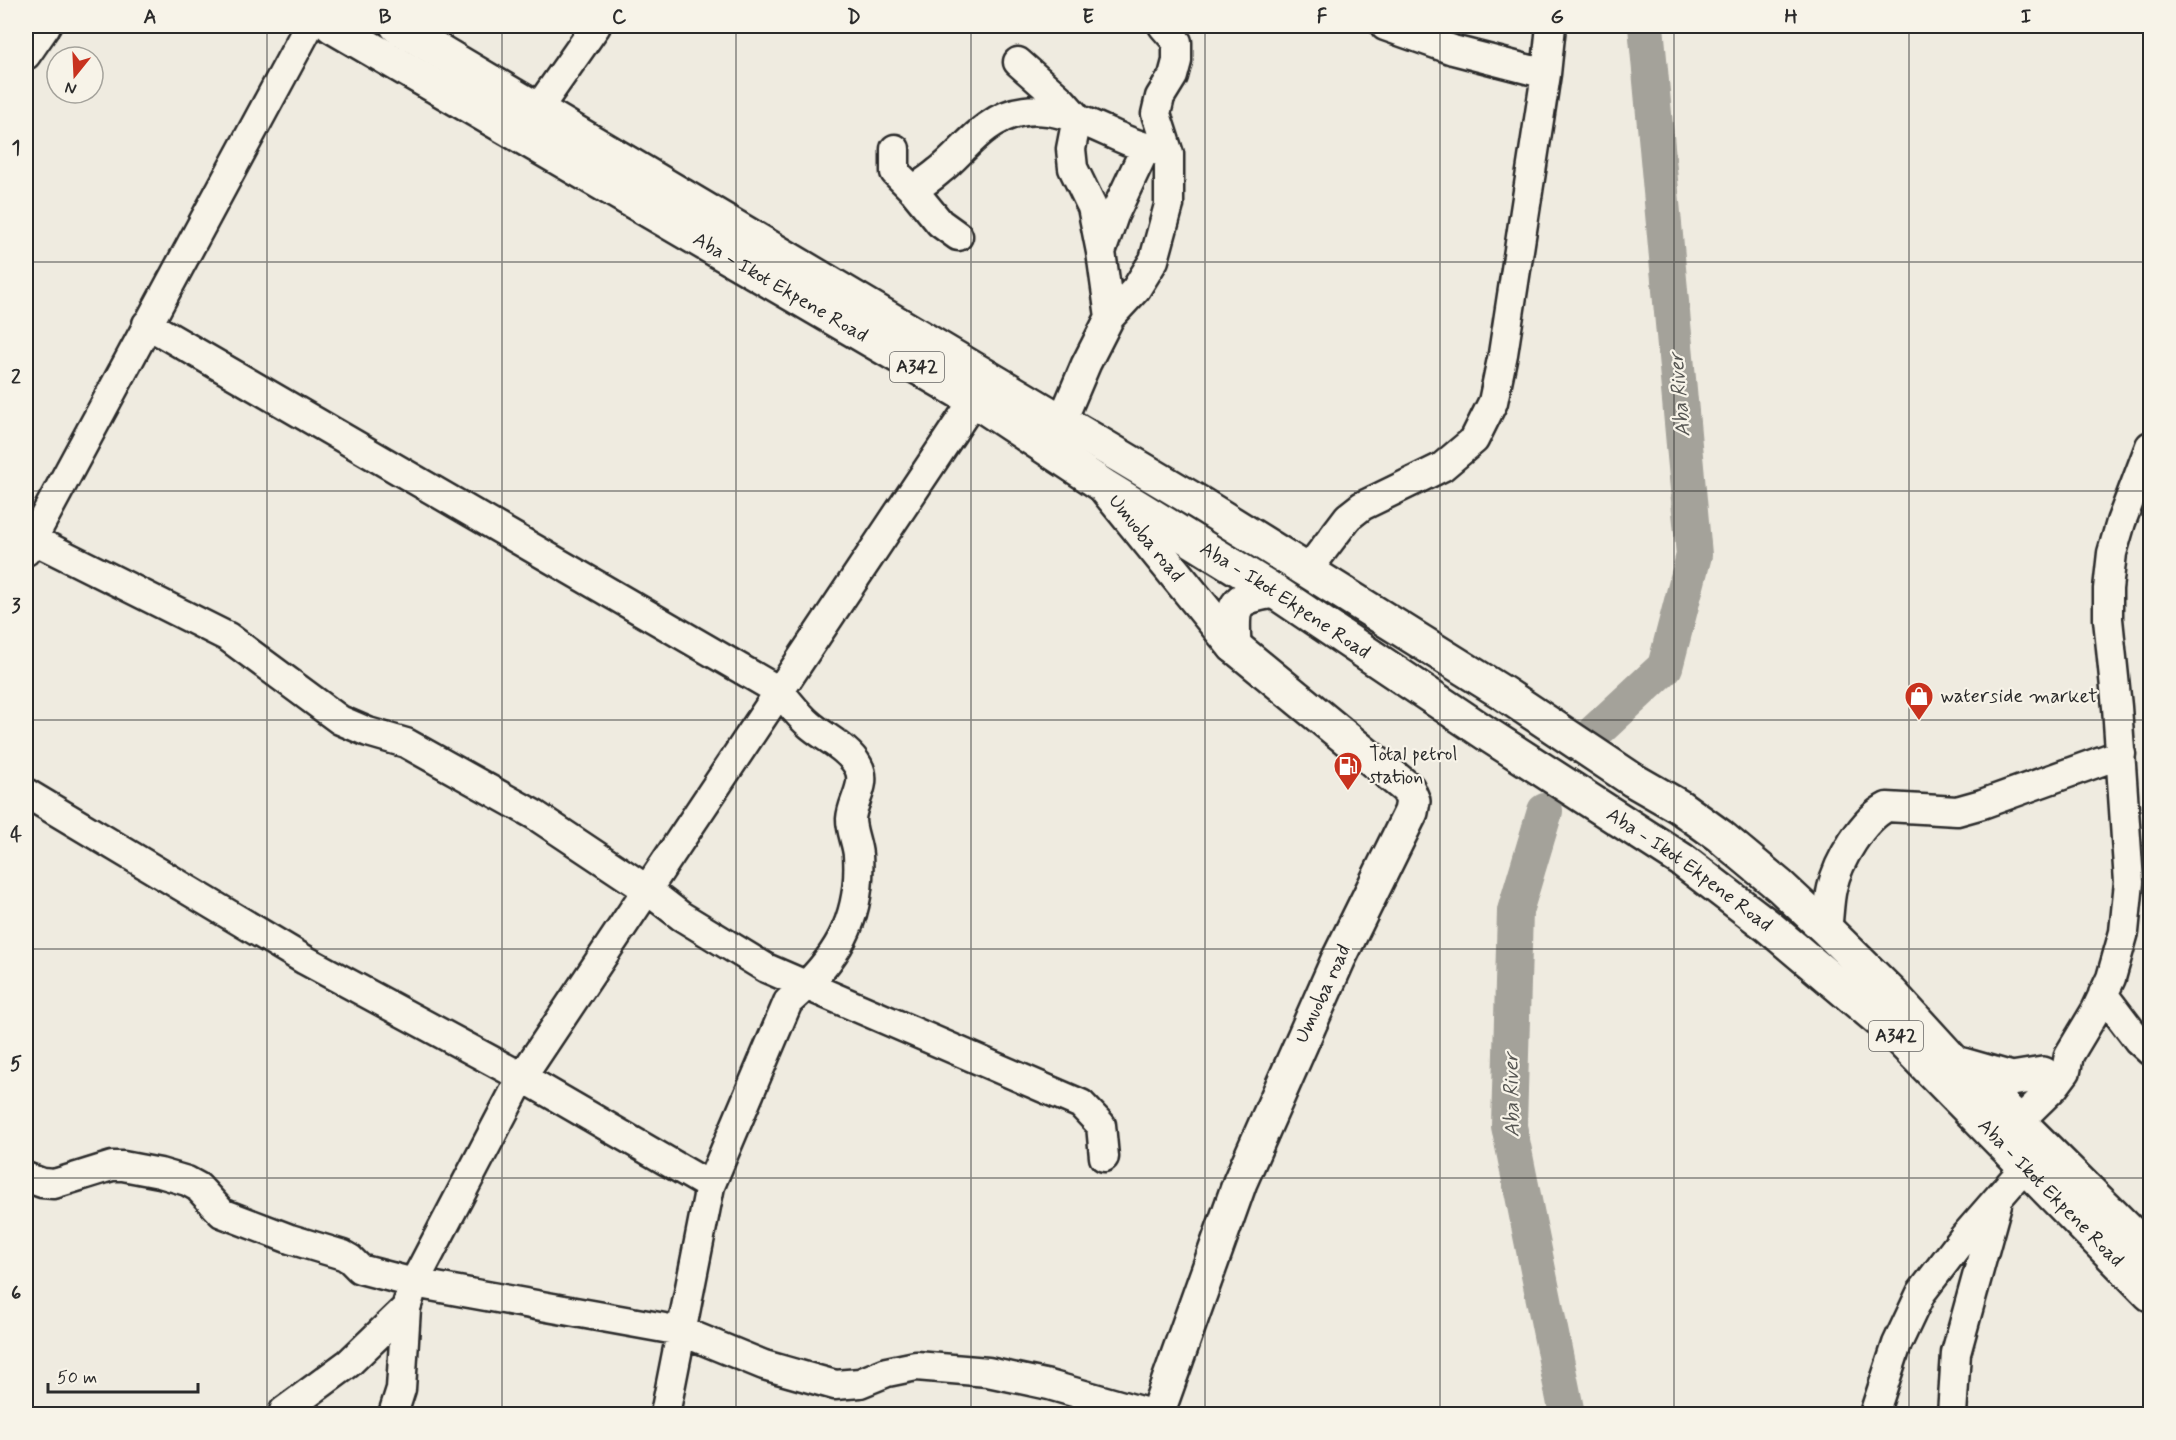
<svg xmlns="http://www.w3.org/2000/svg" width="2176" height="1440" font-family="Mynerve,sans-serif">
<rect width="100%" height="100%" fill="#efebe0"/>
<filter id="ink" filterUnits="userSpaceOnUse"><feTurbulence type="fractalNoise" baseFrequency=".0167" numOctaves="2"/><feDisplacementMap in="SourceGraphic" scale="12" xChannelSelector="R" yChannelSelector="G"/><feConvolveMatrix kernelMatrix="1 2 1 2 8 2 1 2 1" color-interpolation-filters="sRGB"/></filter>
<g filter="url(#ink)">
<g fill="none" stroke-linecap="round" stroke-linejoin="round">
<!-- river -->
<path stroke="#a4a29a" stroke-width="36" d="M1595,732l70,-65 29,-112 -48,-529
M1545,811l-30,100 -6,215 58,288"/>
<!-- minor casing -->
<g stroke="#2b2b2b" stroke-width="33">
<path id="minor" d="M1385,26l68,24 93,24
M26,55l20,-29
M1018,62l44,39 15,17
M537,110l59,-84
M1077,118l-6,31 2,19 19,39 9,45 9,65
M895,149v23l18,18 27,33 18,13
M913,190c9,-6 18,-12 26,-19 17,-13 30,-31 48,-44 46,-34 89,-9 134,11 15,7 32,11 48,16
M1101,252l13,-37 32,-68
M147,324l632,367c10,11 19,24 31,34 15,13 38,23 48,41 10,18 -6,35 -7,53 0,12 6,24 7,36 4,65 -22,106 -70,147l-78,184 -45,228
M1061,423l25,-59 24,-47 26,-28 18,-29 15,-55v-51l-13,-40 4,-17 13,-21 4,-15v-19l-14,-16
M32,539l196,98 112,83 28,12 38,11 129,72 111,74 35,27 85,52 315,136 20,21 3,32
M26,551l283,-525
M1307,571l41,-54 14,-11 80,-39 32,-27 19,-38 10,-48 43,-280 5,-48
M26,793l279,167 217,117 188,109
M1827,930c2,-14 2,-29 5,-42 6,-27 31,-69 55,-81l70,4 25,-7 139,-50
M2103,994l35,46 12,11
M2004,1136l50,-49 12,-16 3,-16 27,-45 15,-32 13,-46 5,-50 -12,-175 -9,-88v-30l4,-36 9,-31 29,-76
M26,1177l16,6 12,1 58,-18h11l37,7 27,8 11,6 24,26 68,26 53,16 7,4 10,10 54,14 267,48 83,34 71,20 25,-2 27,-11 29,-6 72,6 61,13 102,29
M284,1411l65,-48 57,-55
M393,1414l8,-25 5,-81 8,-25 108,-206 452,-677
M1874,1414l23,-70 24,-51 43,-56 61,-70
M1952,1414l4,-61 41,-149"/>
</g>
<!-- major casing -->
<g stroke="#2b2b2b" stroke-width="38">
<g id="major">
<path id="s1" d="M1107,490l127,156 174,143 5,12 -2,11 -73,148 -98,222 -83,232"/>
<path d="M1234,646c-2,-41 -3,-48 40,-55"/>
</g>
</g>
<!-- highway casing -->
<g stroke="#2b2b2b" stroke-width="38">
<g id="highway">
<path id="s2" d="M332,26l642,374 130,86 170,105 213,143 195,126 86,66 122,103 260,265"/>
<path d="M397,26l802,477 304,190 130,87 47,27 40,29 60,50 47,44 64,63 64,70 53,48 142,141"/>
<path d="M1963,1065l49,14 31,-5"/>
</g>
</g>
<!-- minor -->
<use href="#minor" stroke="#f7f3e8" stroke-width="28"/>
<!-- major -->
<use href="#major" stroke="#f7f3e8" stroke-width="33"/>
<!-- highway -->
<use href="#highway" stroke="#f7f3e8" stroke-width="33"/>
</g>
</g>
<!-- grid -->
<path fill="none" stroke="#2b2b2b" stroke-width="1.5" stroke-opacity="0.55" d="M267,26v1388M502,26v1388M736,26v1388M971,26v1388M1205,26v1388M1440,26v1388M1674,26v1388M1909,26v1388M26,262h2124M26,491h2124M26,720h2124M26,949h2124M26,1178h2124"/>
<!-- icons -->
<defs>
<g id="shop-pin" transform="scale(1.5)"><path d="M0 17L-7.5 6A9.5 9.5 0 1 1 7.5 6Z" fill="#c8321e" stroke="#f7f3e8"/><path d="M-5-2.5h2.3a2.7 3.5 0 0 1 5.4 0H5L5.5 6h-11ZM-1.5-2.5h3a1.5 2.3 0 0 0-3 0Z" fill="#fff"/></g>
<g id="fuel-pin" transform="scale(1.5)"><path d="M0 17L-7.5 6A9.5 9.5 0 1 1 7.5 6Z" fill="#c8321e" stroke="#f7f3e8"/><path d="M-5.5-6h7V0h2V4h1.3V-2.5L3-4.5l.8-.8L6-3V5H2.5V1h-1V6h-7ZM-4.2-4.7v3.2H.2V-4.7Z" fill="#fff"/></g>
</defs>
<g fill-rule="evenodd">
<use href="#shop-pin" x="1919" y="696"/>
<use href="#fuel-pin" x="1348" y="766"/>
</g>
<g text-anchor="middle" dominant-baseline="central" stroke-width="4.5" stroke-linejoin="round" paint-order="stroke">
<!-- shield labels -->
<g fill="#f7f3e8" stroke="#686764" stroke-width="1.5">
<rect x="890" y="352" width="54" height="30" rx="4.5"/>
<rect x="1869" y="1021" width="54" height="30" rx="4.5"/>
</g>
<g font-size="18" font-weight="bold" fill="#2b2b2b">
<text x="917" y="367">A342</text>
<text x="1896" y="1036">A342</text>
</g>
<!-- street labels -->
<g font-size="20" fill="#2b2b2b" stroke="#f7f3e8">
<text stroke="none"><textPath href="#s2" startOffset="519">Aba - Ikot Ekpene Road</textPath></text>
<text stroke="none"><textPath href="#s1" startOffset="62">Umuoba road</textPath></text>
<text stroke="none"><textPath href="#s2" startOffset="1113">Aba - Ikot Ekpene Road</textPath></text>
<text stroke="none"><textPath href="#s2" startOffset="1599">Aba - Ikot Ekpene Road</textPath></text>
<text transform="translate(1323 994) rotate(-65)">Umuoba road</text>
<text stroke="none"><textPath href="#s2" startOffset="2085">Aba - Ikot Ekpene Road</textPath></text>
</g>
<!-- poi labels -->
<g font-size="20" fill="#2b2b2b" stroke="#f7f3e8" text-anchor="start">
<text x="1940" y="696">waterside market</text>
<text x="1369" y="754">Total petrol<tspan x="1369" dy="23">station</tspan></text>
</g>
<!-- water labels -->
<g font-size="21" font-style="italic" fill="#555552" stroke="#f7f3e8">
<text transform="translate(1680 395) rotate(-95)">Aba River</text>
<text transform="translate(1512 1095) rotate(-91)">Aba River</text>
</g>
</g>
<!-- margin -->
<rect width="2176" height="1440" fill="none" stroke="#f7f3e8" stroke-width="66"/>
<!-- north arrow -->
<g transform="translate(75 75) rotate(198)"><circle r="28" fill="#f7f3e8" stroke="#a5a39c" stroke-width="1.5"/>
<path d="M0-4.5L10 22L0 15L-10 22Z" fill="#c8321e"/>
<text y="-9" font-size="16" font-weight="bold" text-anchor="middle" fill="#2b2b2b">N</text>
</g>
<!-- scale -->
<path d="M48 1383v9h150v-9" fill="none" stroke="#2b2b2b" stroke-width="3"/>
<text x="57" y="1383" font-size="18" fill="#2b2b2b" stroke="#f7f3e8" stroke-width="4.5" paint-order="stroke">50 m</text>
<rect x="33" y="33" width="2110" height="1374" fill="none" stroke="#2b2b2b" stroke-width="2"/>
<g font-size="20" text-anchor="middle" font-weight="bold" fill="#2b2b2b">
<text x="150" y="23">A</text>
<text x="385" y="23">B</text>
<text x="619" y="23">C</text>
<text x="854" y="23">D</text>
<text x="1088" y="23">E</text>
<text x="1322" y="23">F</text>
<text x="1557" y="23">G</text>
<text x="1791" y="23">H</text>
<text x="2026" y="23">I</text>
<text x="16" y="154">1</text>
<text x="16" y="383">2</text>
<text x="16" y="612">3</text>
<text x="16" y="841">4</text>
<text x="16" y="1070">5</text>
<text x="16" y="1299">6</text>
</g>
</svg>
